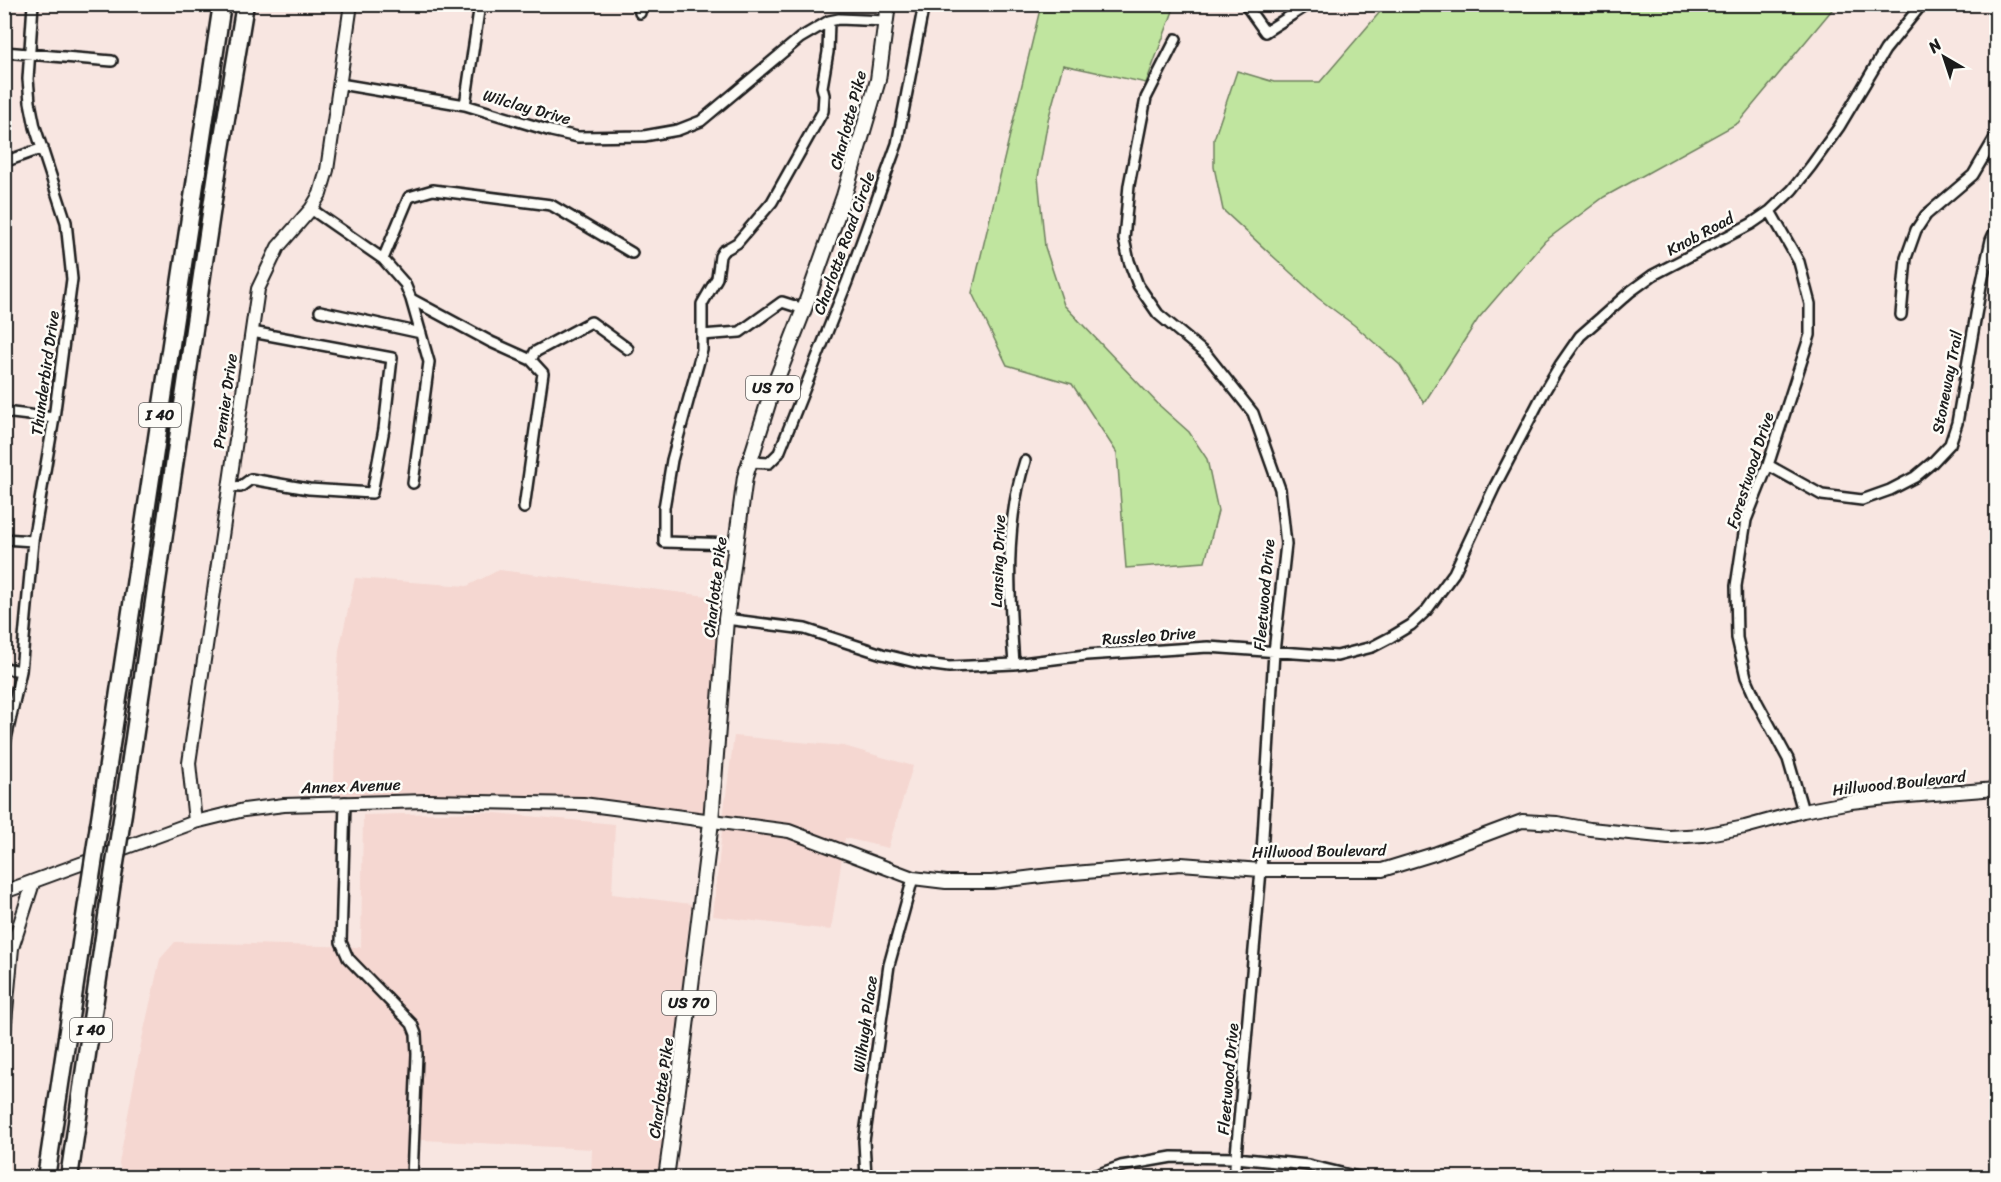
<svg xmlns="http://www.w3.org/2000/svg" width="2001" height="1182" font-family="Sriracha,sans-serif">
<rect width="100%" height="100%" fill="#f8e6e1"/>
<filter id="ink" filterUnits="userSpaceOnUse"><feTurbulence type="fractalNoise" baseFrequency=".0167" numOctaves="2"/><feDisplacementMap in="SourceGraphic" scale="12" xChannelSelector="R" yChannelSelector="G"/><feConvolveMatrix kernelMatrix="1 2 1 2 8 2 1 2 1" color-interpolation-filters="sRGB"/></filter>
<g filter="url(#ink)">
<!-- built -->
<path fill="#f5d7d1" d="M499,570l224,28 -19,217 -370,-16 1,-84 4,-65 16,-72 112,8z
M734,736l110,10 69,20 -25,82 -43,-10 -14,92 -118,-14 12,-114z
M485,812l130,12 -3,70 79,10 -25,237 -8,36h-67l1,-28 -169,-9 -15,2 -1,35h-285l-3,-14 23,-124 18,-80 15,-17 186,5 2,-132z"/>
<!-- green -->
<path fill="#c0e59f" stroke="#6e805e" stroke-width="1.5" d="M1611,4l17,8 4,-8 204,1 -98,118 -134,74 -59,44 -67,78 -54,84 -24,-38 -46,-40 -36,-27 -95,-88 -9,-43v-28l23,-68 37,11h46l66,-77z
M1041,5h128l4,6 -27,72 -83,-18 -15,55 -10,57 7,70 19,58 96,101 29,26 18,27 11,52 -13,51 -79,6 -9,-115 -45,-69 -65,-19 -35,-72z"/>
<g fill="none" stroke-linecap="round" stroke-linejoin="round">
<!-- street casing -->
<g stroke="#1c1c1c" stroke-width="14">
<path id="street" d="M639,4l1,9
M1245,4l20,28 44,-28
M1176,39l-30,59 -17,87 -5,54 5,22 9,24 20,29 49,41 46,58 27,76 6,55 -12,108 -13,218 -27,308
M4,52l108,9
M340,84l125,21 86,26 27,6 66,-1 34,-6 23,-9 99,-83 29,-17 10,-2 47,2
M465,105l15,-101
M4,162l39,-14
M311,209l72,50 22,25 6,15 80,43 40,18 12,13 -19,135
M1770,211l29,51 11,42v31l-42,130 -22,55 -10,66 1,52 9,39 11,25 31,57 15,52
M383,259l26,-62 24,-7 118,15 81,48
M411,299l18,63 -16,121
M320,311l101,22
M1901,315l5,-57 10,-28 10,-15 47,-40 23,-39
M702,335l38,-3 42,-30 22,7
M531,360l4,-8 56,-30 37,27
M4,412l50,6
M750,462l19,1 10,-10 68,-171 50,-138 27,-140
M1768,465l54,30 40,5 28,-10 25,-13 18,-15 17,-18 7,-21 24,-137 10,-46 5,-11
M229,486l11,1 11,-8 58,10 63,4 12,-64 8,-71 -140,-26
M4,539l29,2
M736,544l-72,-2v-34l8,-48 30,-110v-46l15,-26 3,-22 3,-5 14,-8 35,-41 51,-91 1,-16 -2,-8 6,-35 1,-31
M726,619l79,10 77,25 37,9 30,4 65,-3 72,-9 122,-8 129,9 35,-9 19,-10 20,-12 15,-14 28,-38 40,-85 50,-96 16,-27 20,-29 51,-45 22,-16 98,-51 19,-13 22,-21 19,-24 28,-39 46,-77 37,-46
M1014,664c-5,-68 -10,-138 11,-203
M4,668l17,3
M4,748l17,-77 12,-130 21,-123 18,-139 -6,-57 -31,-95 -5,-25 -2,-23 5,-75
M345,802l-4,140 7,16 64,66 4,10 1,20 -5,124
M866,1178l-2,-37 25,-176 24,-87
M1088,1178l33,-12 51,-9 64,1 72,7 54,13"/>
</g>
<!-- secondary casing -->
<g stroke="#1c1c1c" stroke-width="16">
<path id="secondary" d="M195,822l-6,-59 69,-474 20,-42 33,-38 9,-15 7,-24 24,-166
M4,892l191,-70 49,-12 40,-5 143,-4 156,3 206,27 124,47 33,4h46l58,-7 131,-11 80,6h121l52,-16 88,-33 35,2 33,6 79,8 34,-2 42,-8 58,-16 48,-9 45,-5 100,-8
M4,1033l8,-85 21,-65"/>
</g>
<!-- primary casing -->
<g stroke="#1c1c1c" stroke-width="18">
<path id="primary" d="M666,1178l16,-119 29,-237 15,-203 19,-142 27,-86 32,-82 40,-113 34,-116 10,-76"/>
</g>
<!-- highway casing -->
<g stroke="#1c1c1c" stroke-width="21">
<path id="highway" d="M123,813l94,-640 28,-169
M99,825l123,-821
M46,1178l43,-288
M69,1178l43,-296"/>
</g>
<!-- street -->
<use href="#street" stroke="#fdfcf7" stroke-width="9"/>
<!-- secondary -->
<use href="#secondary" stroke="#fdfcf7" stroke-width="12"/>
<!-- primary -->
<use href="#primary" stroke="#fdfcf7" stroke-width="14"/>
<!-- highway -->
<use href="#highway" stroke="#fdfcf7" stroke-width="16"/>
<!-- highway-bridge casing -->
<g stroke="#1c1c1c" stroke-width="21" stroke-linecap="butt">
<path id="highway-bridge" d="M112,882l11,-69
M89,890l10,-65"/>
</g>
<!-- highway-bridge -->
<use href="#highway-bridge" stroke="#fdfcf7" stroke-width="16"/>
</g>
</g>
<g text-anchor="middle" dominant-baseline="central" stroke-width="5" stroke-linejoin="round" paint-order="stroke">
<!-- shield labels -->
<g fill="#fdfcf7" stroke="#605f5e" stroke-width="1.5">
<rect x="746" y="376" width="54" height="24" rx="4.5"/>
<rect x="139" y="403" width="42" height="24" rx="4.5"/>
<rect x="662" y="991" width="54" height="24" rx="4.5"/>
<rect x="70" y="1018" width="42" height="24" rx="4.5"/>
</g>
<g font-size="15" font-weight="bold" fill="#1c1c1c">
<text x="773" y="388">US 70</text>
<text x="160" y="415">I 40</text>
<text x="689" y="1003">US 70</text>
<text x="91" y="1030">I 40</text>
</g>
<!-- street labels -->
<g font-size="16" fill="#1c1c1c" stroke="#fdfcf7">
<text transform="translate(527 107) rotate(16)">Wilclay Drive</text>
<text transform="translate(848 120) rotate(-75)">Charlotte Pike</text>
<text transform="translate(1700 234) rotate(-28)">Knob Road</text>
<text transform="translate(844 243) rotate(-70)">Charlotte Road Circle</text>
<text transform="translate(45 373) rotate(-82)">Thunderbird Drive</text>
<text transform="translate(1947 382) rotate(-79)">Stoneway Trail</text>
<text transform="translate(225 401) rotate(-82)">Premier Drive</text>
<text transform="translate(1750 470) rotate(-72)">Forestwood Drive</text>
<text transform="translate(998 561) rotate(-88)">Lansing Drive</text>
<text transform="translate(715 587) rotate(-83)">Charlotte Pike</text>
<text transform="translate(1264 595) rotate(-85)">Fleetwood Drive</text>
<text transform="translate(1149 636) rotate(-4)">Russleo Drive</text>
<text transform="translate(1899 783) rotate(-6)">Hillwood Boulevard</text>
<text transform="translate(351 786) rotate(-2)">Annex Avenue</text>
<text transform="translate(1319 851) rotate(-1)">Hillwood Boulevard</text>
<text transform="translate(865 1024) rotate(-82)">Wilhugh Place</text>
<text transform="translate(1228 1079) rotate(-85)">Fleetwood Drive</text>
<text transform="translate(661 1088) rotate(-82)">Charlotte Pike</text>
</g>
</g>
<!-- margin -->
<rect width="2001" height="1182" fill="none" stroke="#fdfcf7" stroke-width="24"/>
<rect x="12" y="12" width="1977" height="1158" fill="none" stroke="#1c1c1c" stroke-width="2" filter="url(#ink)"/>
<!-- north arrow -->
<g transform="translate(1944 57) rotate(321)" stroke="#fdfcf7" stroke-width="4.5" paint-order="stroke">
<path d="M0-4.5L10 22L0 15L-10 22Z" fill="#1c1c1c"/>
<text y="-9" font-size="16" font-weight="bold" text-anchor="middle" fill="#1c1c1c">N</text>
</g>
</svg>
